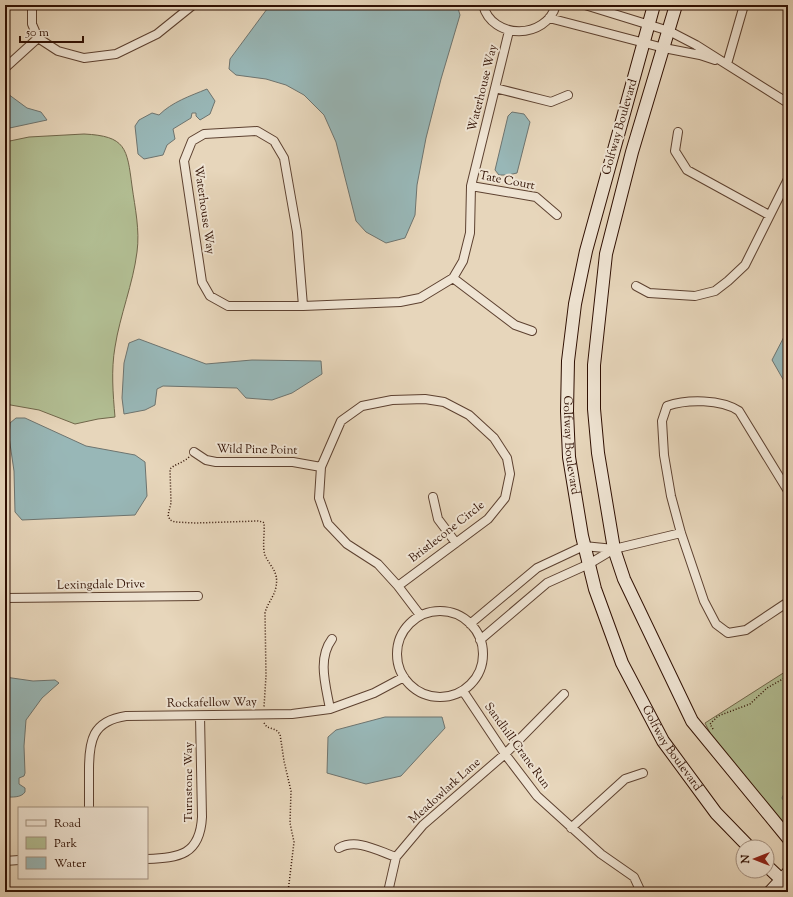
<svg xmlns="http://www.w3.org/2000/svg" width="793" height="897" font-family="'Sorts Mill Goudy',serif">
<rect width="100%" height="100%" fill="#e7d6bb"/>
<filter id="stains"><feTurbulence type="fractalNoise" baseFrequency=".005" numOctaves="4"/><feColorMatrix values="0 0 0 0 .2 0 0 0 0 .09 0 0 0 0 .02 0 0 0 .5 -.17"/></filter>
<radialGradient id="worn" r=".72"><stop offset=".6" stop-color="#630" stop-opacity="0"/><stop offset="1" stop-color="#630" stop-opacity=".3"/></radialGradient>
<!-- green -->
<path fill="#b2be93" stroke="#70664a" d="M84,134c42,2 43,14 48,52 3,22 8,44 5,66 -4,32 -17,63 -22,95 -4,23 -2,47 0,70l-17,2 -23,5 -36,-14 -34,-6v-262l24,-5z
M788,670v162l-68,-79 -15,-30z"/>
<!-- water -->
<path fill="#98b7b7" stroke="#6e746f" d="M270,5h187l3,10 -19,64 -15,59 -9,47 -2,30 -10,23 -19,5 -20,-11 -10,-11 -20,-79 -12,-27 -20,-20 -18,-10 -20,-6 -30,-4 -7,-6 1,-10z
M207,89l8,12 -5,13 -10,6 -4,-4v-3h-4l-1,5 -18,11 2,10 -8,6 -4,10 -19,4 -6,-5 -3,-28 4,-6 13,-7 7,2c13,-13 31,-19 48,-26z
M5,94h3l19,14 14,4 6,8 -42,9z
M512,112l12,2 6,8 -13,51 -9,2h-9l-4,-5 13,-54z
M788,329v59l-16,-28z
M139,339l67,25 46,-4 69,1 1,13 -30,19 -20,7 -26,-2 -9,-10 -74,-2 -6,3 -2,16 -10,5 -21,4 -2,-16 2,-35 5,-20z
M16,418h9l61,28 49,9 10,7 2,34 -12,19 -113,5 -7,-8 -1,-41 -5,-34 1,-14z
M5,677l28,4 22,-1 4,3 -17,15 -16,22 -2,26 1,27 -1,3 -5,2v6l6,4v4c-4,6 -13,5 -20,5z
M385,717h57l3,11 -44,48 -35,8 -39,-11 1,-36 8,-7z
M788,785v23l-6,-10z"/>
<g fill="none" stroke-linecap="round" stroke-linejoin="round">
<!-- street casing -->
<g stroke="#5d4130" stroke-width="10">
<path id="street" d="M32,5v19l6,14 20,13 26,7 32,-4 41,-20 36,-29
M483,5c9,35 63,35 73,0
M585,5l84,26 27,14 92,58
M549,18l115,30 36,7 15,5
M727,64l17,-59
M5,68l33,-30
M495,88l56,14 17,-7
M678,132l-3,19 12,19 82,45
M471,186l65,11 21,18
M453,278l62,47 17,6
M636,286l13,7 46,3 20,-5 13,-10 17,-16 43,-86
M303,306l-6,-74 -13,-74 -10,-17 -17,-10 -53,3 -12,7 -8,20 18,121 8,14 18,10h75l97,-4 20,-4 33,-20 10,-17 7,-28 1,-47 38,-155
M194,452l12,8 10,2h77l28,5
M788,491l-49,-80c-18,-12 -52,-12 -72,-5l-5,15 2,34 7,41 10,37 23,68 12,23 12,9 18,-3 42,-28
M433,497l5,22 18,24
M398,586l90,-67 17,-21 5,-24 -3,-16 -13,-20 -25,-23 -25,-13 -19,-3 -33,1 -30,6 -21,15 -20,46 -2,31 9,26 19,20 31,20 20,22 22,29
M5,598l193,-2
M397 654a43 43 0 1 1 86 0a43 43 0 1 1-86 0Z
M470,624l67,-56 47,-22 30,3
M480,640l67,-57 42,-19 25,-15 67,-16
M463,691l42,63 32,42 64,58 33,23 7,15
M330,709c-4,-23 -13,-50 2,-70
M89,808c0,-13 0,-25 0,-38 0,-29 3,-49 37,-54l166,-2 38,-5 44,-16 30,-16
M571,828l54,-49 18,-6
M339,848c18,-10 39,3 57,9
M147,859c32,-1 53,-4 55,-42l-2,-101
M5,861l14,-1
M388,892l8,-35 27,-32 82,-71 59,-60"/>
</g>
<!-- secondary casing -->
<g stroke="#2f0f02" stroke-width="14">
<g id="secondary">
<path id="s1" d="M654,5l-68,246 -11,53 -7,57 -1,50 2,46 13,79 13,53 27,74 41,78 53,72 33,34"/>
<path d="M676,5l-44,147 -26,102 -12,111v44l4,44 16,96 10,30 68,142 96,117"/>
<path d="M767,866l21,20"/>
<path d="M770,892l18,-19"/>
</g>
</g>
<!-- path -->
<path stroke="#2f0f02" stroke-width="1.5" stroke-dasharray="1 2" stroke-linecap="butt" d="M189,457c-6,6 -14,7 -19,12l1,34 -3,12 2,5 5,2 21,1 62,-2 5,1 1,1c1,10 -2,23 1,32 5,12 14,16 11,32 -2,10 -9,17 -11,26l1,63 -2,31
M264,723l3,4 9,3 4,4 4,27 7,30 -1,32 4,19 -6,50
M713,729l-3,-5 8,-8 32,-12 17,-16 21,-12"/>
<!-- street -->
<use href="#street" stroke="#efe4d3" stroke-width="8"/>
<!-- secondary -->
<use href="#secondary" stroke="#efe4d3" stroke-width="12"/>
</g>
<g text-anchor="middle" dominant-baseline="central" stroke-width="4" stroke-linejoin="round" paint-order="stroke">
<!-- street labels -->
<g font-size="12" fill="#2f0f02" stroke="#efe4d3">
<text transform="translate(483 88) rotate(-76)">Waterhouse Way</text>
<text transform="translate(620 127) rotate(-74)">Golfway Boulevard</text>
<text transform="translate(507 181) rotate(11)">Tate Court</text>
<text transform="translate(204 210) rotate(82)">Waterhouse Way</text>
<text stroke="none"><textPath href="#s1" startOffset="451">Golfway Boulevard</textPath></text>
<text transform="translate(257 450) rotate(1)">Wild Pine Point</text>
<text transform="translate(447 532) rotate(-38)">Bristlecone Circle</text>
<text transform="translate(101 585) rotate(-1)">Lexingdale Drive</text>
<text transform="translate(212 703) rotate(-1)">Rockafellow Way</text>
<text transform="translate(517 746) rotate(54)">Sandhill Crane Run</text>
<text stroke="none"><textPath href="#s1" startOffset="775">Golfway Boulevard</textPath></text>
<text transform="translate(189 782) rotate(-90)">Turnstone Way</text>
<text transform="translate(445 791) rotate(-42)">Meadowlark Lane</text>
</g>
</g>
<!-- margin -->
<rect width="793" height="897" fill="none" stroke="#e7d6bb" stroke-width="20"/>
<rect x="6" y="6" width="781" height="885" fill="none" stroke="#2f0f02" stroke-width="2"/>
<rect x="10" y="10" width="773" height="877" fill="none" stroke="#2f0f02"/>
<!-- legend -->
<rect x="18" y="807" width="130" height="72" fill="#efe4d3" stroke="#a28f7f"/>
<rect x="26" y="820" width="20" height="6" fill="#efe4d3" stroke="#a28f7f"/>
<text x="54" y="827" font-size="12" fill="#2f0f02">Road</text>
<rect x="26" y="837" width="20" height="12" fill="#b2be93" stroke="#a28f7f"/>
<text x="54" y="847" font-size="12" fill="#2f0f02">Park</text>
<rect x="26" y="857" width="20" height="12" fill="#98b7b7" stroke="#a28f7f"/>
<text x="54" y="867" font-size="12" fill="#2f0f02">Water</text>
<!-- north arrow -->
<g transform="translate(755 859) rotate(270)"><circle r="19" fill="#efe4d3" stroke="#a28f7f"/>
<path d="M0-3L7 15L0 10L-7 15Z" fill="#8f2418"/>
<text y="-6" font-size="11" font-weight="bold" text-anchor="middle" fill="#2f0f02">N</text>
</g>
<!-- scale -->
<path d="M20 36v6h63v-6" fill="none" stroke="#2f0f02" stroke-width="2"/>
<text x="26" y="36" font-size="12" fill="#2f0f02" stroke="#efe4d3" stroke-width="3" paint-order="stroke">50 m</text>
<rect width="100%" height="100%" filter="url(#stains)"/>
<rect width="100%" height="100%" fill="url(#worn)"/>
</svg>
